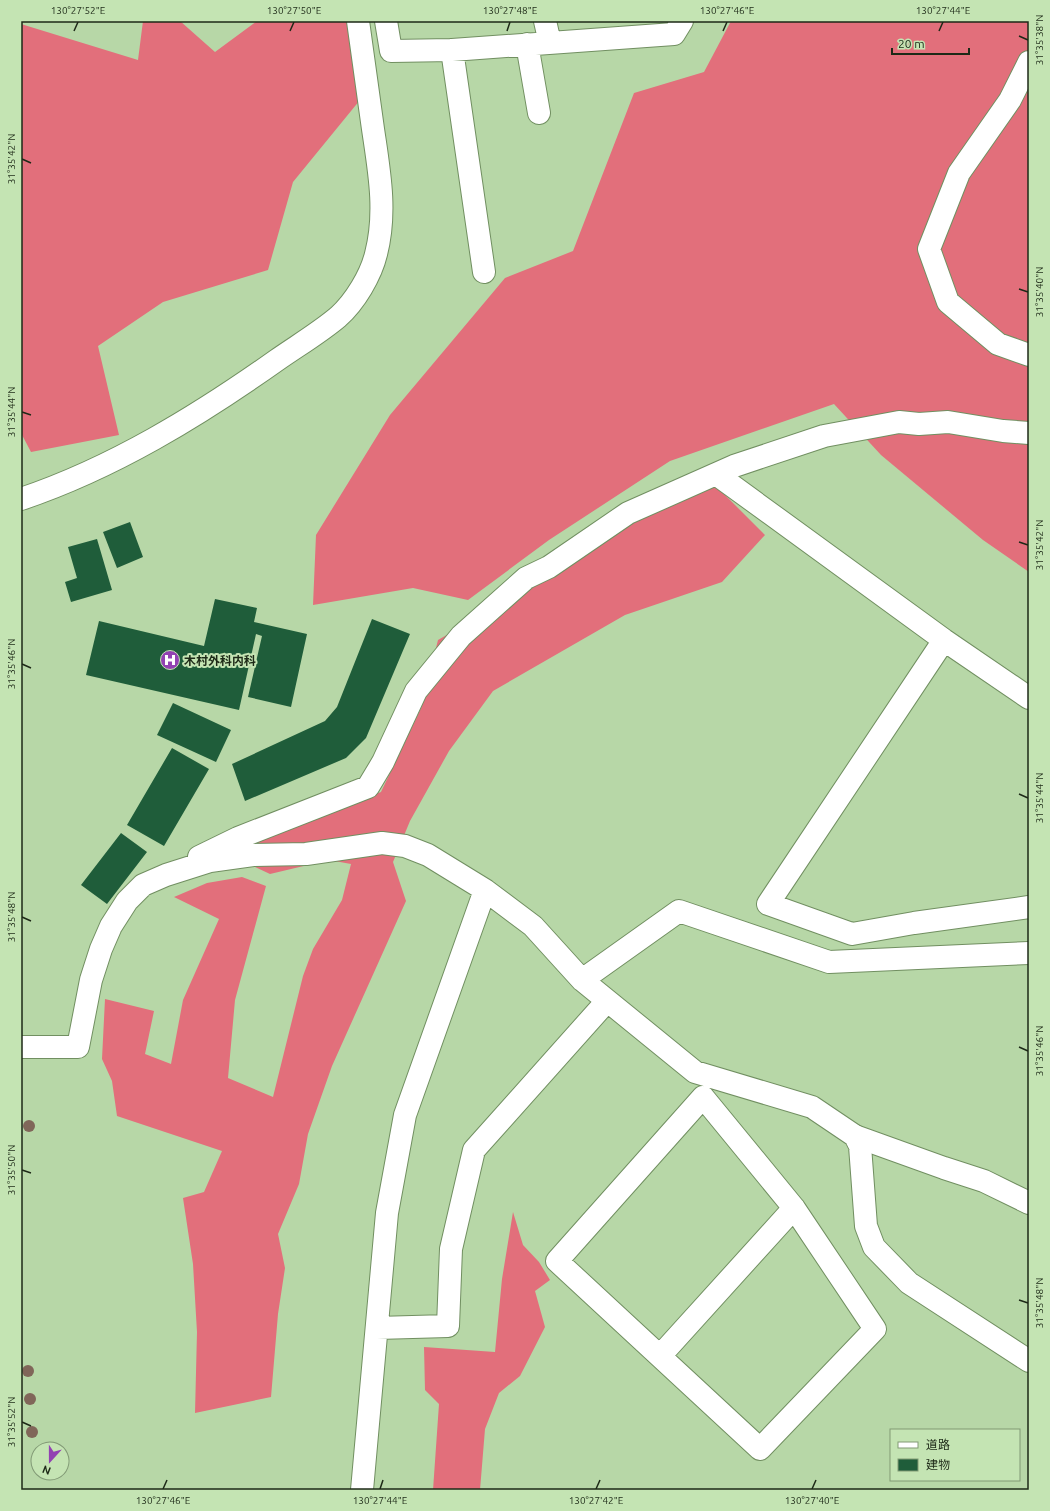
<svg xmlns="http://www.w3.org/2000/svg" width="1050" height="1511" font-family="Ubuntu,'Noto Sans JP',sans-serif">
<rect width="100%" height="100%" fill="#b7d7a7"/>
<!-- forest -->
<path fill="#e26f7b" d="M143,21h37l35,31 42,-31h94l9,79 -67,82 -25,88 -105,32 -65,44 21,89 -88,17 -10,-19v-409l117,36z
M731,21h298v551l-46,-32 -102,-85 -47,-51 -164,57 -121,79 -81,60 -55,-12 -100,17 3,-70 74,-120 115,-137 68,-27 61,-158 70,-21z
M713,483l52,52 -43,47 -97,33 -132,76 -44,60 -39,70 -17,41 13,39 -74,165 -24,68 -9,50 -21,50 7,34 -7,46 -7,83 -76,16 2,-81 -4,-68 -10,-66 21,-6 18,-41 -105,-35 -5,-35 -10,-22 3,-60 49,12 -9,43 26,10 12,-64 36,-81 -45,-22 33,-14 35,-6 24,9 -31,114 -7,78 45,19 30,-121 10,-27 29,-49 9,-36 -22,-4 -59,14 -39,-18 64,-32 86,-32 40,-84 17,-68 106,-61 106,-82z
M513,1212l10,33 16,17 11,18 -15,11 10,36 -25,49 -21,17 -14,36 -5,61h-47l6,-86 -14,-14 -1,-43 71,5 7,-73z"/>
<!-- building -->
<path fill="#1f5d3a" d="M130,522l13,35 -26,11 -14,-36z
M97,539l15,51 -41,12 -6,-20 12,-4 -9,-31z
M215,599l42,9 -3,14 53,12 -16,73 -43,-10 14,-61 -6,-2 -17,76 -153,-35 13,-54 105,25z
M372,619l38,15 -44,104 -20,20 -101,43 -13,-37 93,-43 12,-14z
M173,703l58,27 -15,32 -59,-27z
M172,748l37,21 -45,77 -37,-21z
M121,833l26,19 -40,52 -26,-19z"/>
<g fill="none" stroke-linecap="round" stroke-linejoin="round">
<!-- minor casing -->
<g stroke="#718f61" stroke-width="24">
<path id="minor" d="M386,21l5,30 61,-1 222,-16 8,-13
M545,21l5,22
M527,44l12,69
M452,50l32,222
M1029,62l-19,38 -51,73 -30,76 19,53 50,42 31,11
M716,474l228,166 85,58
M21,499c92,-31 177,-83 256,-139 20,-14 42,-27 61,-43 17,-15 33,-42 38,-63 11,-42 3,-84 -3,-125 -5,-36 -10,-72 -15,-108
M944,640l-176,264 84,30 62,-11 115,-16
M199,857l39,-19 130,-51 15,-25 33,-71 45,-55 65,-58 23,-11 79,-54 106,-47 90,-30 75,-14 20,2 29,-2 55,9 26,2
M582,980l97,-69 150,51 200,-9
M21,1047h57l13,-67 10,-31 10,-23 16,-25 16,-16 23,-10 44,-14 43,-6 53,-1 76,-11 23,3 23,9 57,35 48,36 49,54 113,92 117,35 43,29 5,10 6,80 8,21 35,36 120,78
M703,1097l91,111 81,121 -115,120 -203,-188z
M377,1328l71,-2 3,-77 23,-99 133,-149
M660,1356l134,-148
M362,1490l25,-277 18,-98 80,-225"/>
</g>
<!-- tertiary casing -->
<g stroke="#718f61" stroke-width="24">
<path id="tertiary" d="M855,1136l89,32 40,13 45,22"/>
</g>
<!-- minor -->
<use href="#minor" stroke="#fff" stroke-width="22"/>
<!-- tertiary -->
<use href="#tertiary" stroke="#fff" stroke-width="22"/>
</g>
<!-- trees -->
<g fill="#806659">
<circle cx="29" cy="1126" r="6"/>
<circle cx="28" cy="1371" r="6"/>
<circle cx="30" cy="1399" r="6"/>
<circle cx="32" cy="1432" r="6"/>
</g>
<!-- ticks -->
<path fill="none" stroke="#1d2917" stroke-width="1.5" d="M74,31l4,-9M290,31l4,-9M507,31l3,-9M723,31l4,-9M939,31l4,-9M1019,36l9,4M22,159l9,4M1019,289l9,3M22,412l9,3M1019,542l9,3M22,664l9,4M1019,794l9,4M22,917l9,4M1019,1047l9,4M22,1170l9,3M1019,1300l9,3M22,1422l9,4M163,1489l4,-9M380,1489l3,-9M596,1489l4,-9M812,1489l4,-9"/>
<!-- icons -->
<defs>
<g id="hospital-disc" transform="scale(1)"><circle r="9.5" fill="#9242b2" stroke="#c4e4b3"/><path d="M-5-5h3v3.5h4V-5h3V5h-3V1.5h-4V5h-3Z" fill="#fff"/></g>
</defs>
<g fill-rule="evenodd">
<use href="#hospital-disc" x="170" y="660"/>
</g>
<g text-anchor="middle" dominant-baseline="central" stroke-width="4" stroke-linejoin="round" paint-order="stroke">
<!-- poi labels -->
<g font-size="12" font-weight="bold" fill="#1d2917" stroke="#c4e4b3" text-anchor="start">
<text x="184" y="660">木村外科内科</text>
</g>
</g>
<!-- border -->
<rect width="1050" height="1511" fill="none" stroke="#c4e4b3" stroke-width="44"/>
<!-- legend -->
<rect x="890" y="1429" width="130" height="52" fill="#c4e4b3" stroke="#819975"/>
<rect x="898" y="1442" width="20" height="6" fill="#ffffff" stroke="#819975"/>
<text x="926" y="1449" font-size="12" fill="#1d2917">道路</text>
<rect x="898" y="1459" width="20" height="12" fill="#1f5d3a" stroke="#819975"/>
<text x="926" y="1469" font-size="12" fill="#1d2917">建物</text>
<!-- north arrow -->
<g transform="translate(50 1461) rotate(201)"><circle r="19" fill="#c4e4b3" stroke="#819975"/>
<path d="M0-3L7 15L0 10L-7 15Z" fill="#9242b2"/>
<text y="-6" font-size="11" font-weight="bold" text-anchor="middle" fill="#1d2917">N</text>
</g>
<!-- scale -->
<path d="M892 48v6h77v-6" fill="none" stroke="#1d2917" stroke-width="2"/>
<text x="898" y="48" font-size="12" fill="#1d2917" stroke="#c4e4b3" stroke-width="3" paint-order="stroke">20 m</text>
<rect x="22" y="22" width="1006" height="1467" fill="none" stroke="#1d2917" stroke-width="1.5"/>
<g font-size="10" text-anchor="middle" fill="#1d2917">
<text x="78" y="14">130°27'52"E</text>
<text x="294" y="14">130°27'50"E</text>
<text x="510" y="14">130°27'48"E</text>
<text x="727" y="14">130°27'46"E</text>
<text x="943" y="14">130°27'44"E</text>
<text transform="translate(1039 40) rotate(-90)" y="4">31°35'38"N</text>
<text transform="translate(11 159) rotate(-90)" y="4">31°35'42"N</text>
<text transform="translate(1039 292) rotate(-90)" y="4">31°35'40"N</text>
<text transform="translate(11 412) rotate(-90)" y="4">31°35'44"N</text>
<text transform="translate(1039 545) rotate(-90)" y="4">31°35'42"N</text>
<text transform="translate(11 664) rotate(-90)" y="4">31°35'46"N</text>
<text transform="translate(1039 798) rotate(-90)" y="4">31°35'44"N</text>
<text transform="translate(11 917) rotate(-90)" y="4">31°35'48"N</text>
<text transform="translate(1039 1051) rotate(-90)" y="4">31°35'46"N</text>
<text transform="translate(11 1170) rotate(-90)" y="4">31°35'50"N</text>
<text transform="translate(1039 1303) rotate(-90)" y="4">31°35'48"N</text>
<text transform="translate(11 1422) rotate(-90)" y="4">31°35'52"N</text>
<text x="163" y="1504">130°27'46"E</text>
<text x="380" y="1504">130°27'44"E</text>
<text x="596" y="1504">130°27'42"E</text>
<text x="812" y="1504">130°27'40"E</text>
</g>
</svg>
